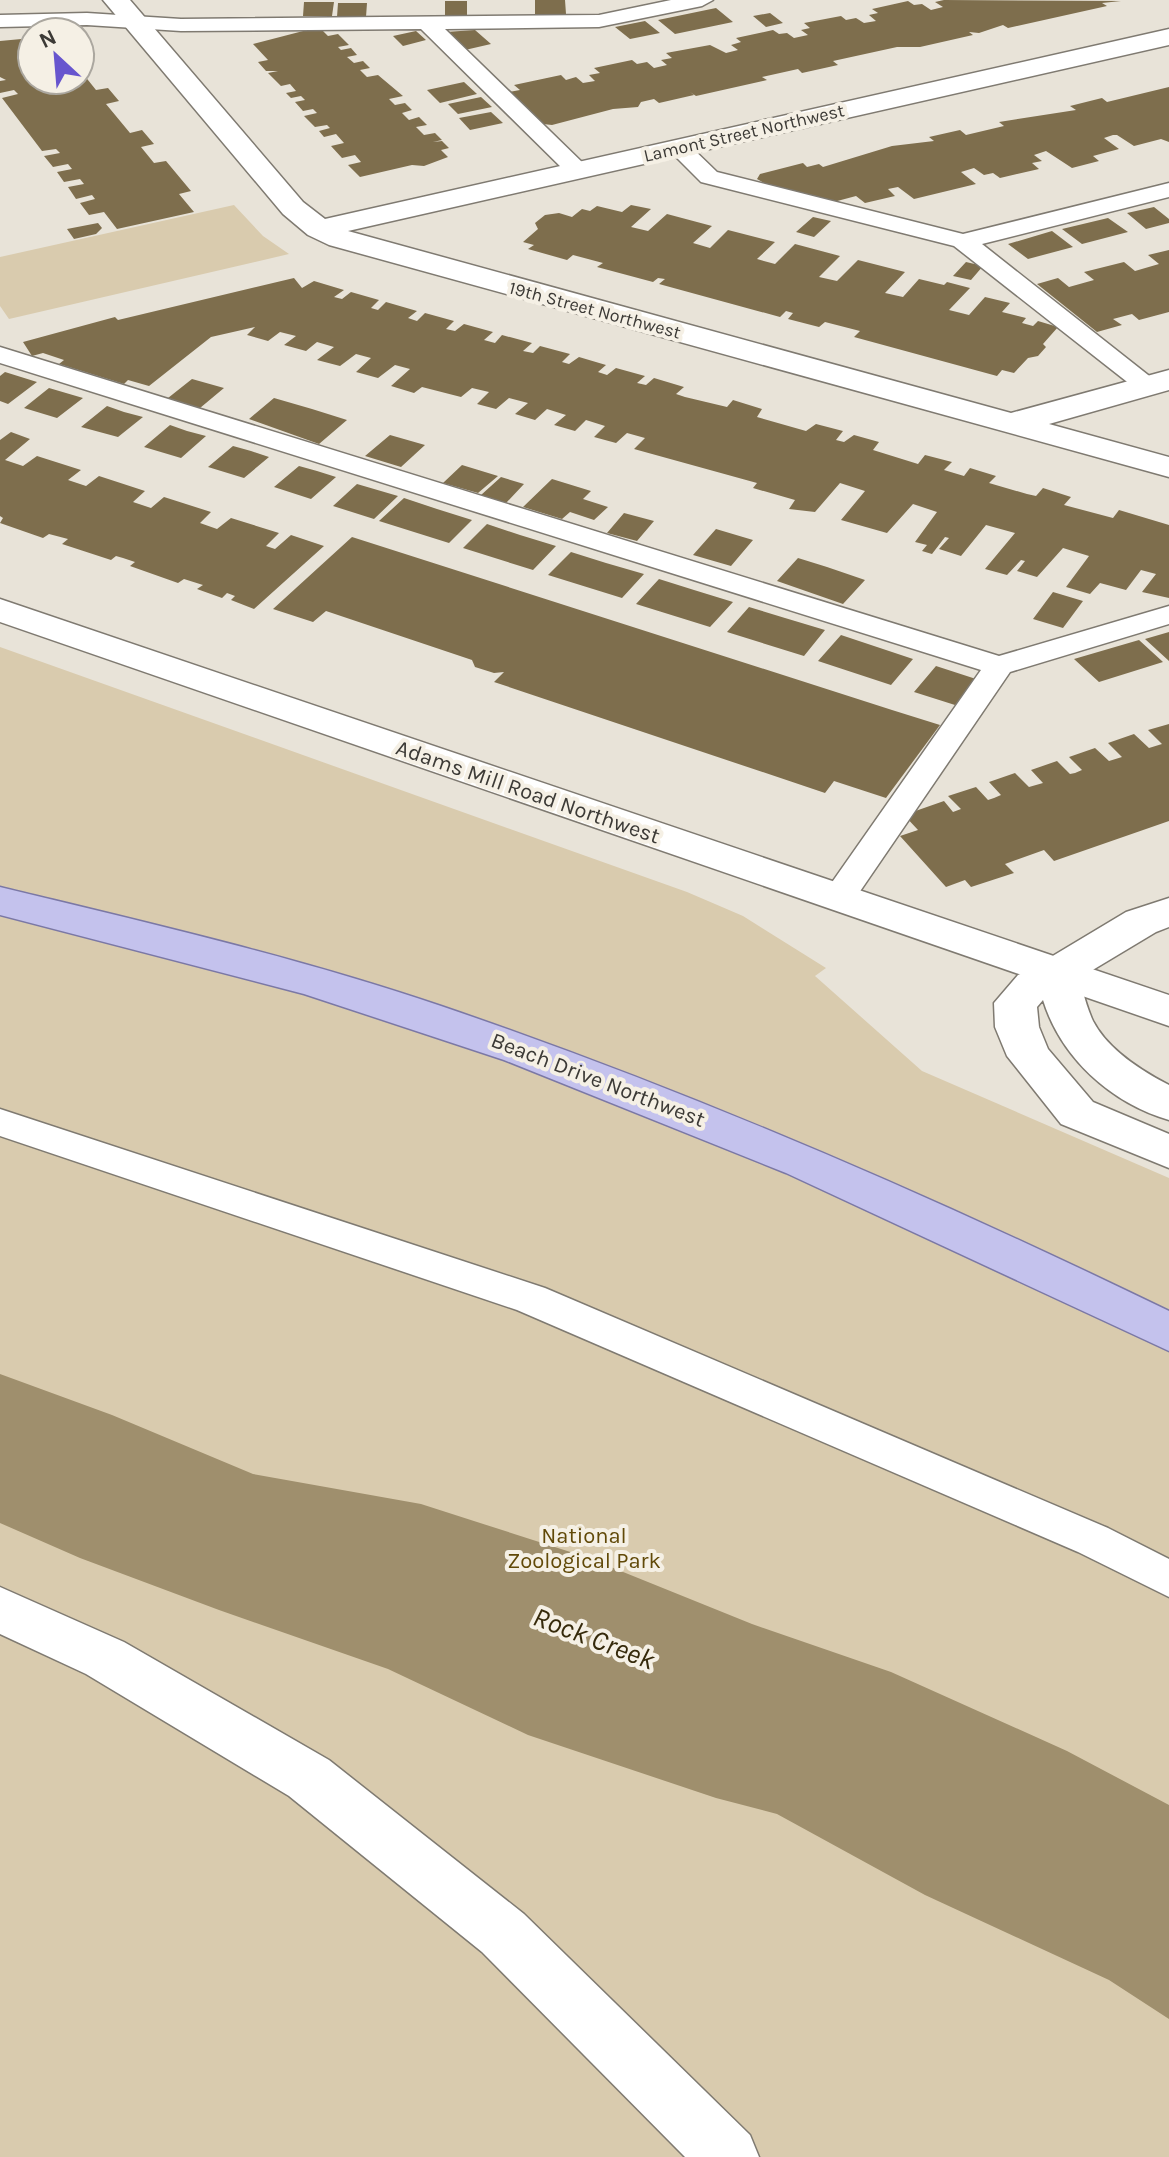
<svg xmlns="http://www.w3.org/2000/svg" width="1169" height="2157" font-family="Karla,sans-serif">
<rect width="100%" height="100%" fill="#e8e3d8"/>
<!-- green -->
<path fill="#d9cbae" d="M234,205l29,31 26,18 -280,65 -9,-13v-49z
M0,647l687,245 56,24 83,52 -11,8 107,95 247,107v979h-1169z"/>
<!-- water -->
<path fill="#9f8f6d" d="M0,1374l112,41 141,59 168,30 165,53 166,67 139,48 176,79 102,54v214l-60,-39 -184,-85 -148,-81 -61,-16 -188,-63 -140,-66 -169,-59 -139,-52 -80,-35z"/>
<!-- building -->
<path fill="#7e6e4d" d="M535,0h30l1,14h-31z
M944,0l177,1 -19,2 5,3 -99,22 -5,-3 -24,8 -10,-1 4,3 -53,12h-23l-64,14 5,4 -36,8 -4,-4 -36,8 5,3 -71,16 -6,-4 4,3 -35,8 -5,-4 -13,3 -3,5 -25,2 -61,16 -9,-1 -34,-32 11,-2 -6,-5 47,-10 5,5 10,-3 7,6 12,-2 -6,-6 11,-2 -6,-5 38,-8 5,4 10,-2 7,6 13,-3 -6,-5 11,-2 -6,-5 44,-8 16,8 12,-3 -7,-5 10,-3 -5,-4 37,-8 6,4 8,-1 7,5 14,-3 -7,-5 9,-2 -6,-5 37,-7 5,4 10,-2 8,5 12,-2 -7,-6 9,-2 -6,-4 36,-8 6,4 8,-1 9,6 12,-3 -8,-5z
M445,1h22v15h-22z
M304,2h30l-2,14h-29z
M338,3h29l-1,14h-29z
M716,8l17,14 -58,12 -17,-14z
M770,13l13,10 -17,4 -13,-11z
M645,21l15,12 -30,6 -15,-12z
M307,30h15l6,6 10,-2 11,11 -11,2 3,3 10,-2 6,7 -10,2 7,6 9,-2 7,7 -10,2 7,7 11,-2 25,21 -14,3 6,6 10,-2 7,7 -10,3 7,7 10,-3 8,8 -11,2 8,8 11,-2 7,7 -9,2 9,-1 7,7 -8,2 7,7 -24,9 -12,-1 -52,12 -12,-12 13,-3 -6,-7 -13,3 -11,-12 13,-3 -8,-9 -12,3 -5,-6 11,-3 -3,-3 -12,2 -11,-11 13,-3 -4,-4 -10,2 -8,-9 10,-2 -4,-4 -10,2 -5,-5 10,-2 -6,-7 -9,2 -13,-13 10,-2h-12l-8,-9 10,-2 -15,-16z
M475,30l16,14 -26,6 -19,-18z
M416,31l10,9 -23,6 -10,-10z
M32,38v42h48v-10l16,20 12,-2 11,13 -13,3 24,29 12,-3 12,14 -13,3 13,16 12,-2 25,30 -12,3 15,18 -77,17 -13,-17 -15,3 -9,-12 15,-4 -3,-4 -16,4 -8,-12 16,-3 -4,-5 -16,3 -7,-10 15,-3 -4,-5 -15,3 -9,-11 16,-3 -4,-4 -14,2 -40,-53 16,-4 -4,-4 -14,3v-12l6,-1 -6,-3v-36z
M464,82l13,12 -37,9 -13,-13z
M1169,87v55l-8,-3 -27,7 -17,-11h-4l-9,3 15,11 -26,7 6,5 -27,7 -26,-17 -12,4 8,6 -10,2 7,6 -39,9 -7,-5 -9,2 -10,-7 -13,4 15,12 -62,15 -16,-12 -10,2 7,7 -30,7 -9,-7 -30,8 -52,-15 -17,-10 3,-5 43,-11 4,4 12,-3 4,3 69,-21 42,-5 -5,-4 31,-7 6,5 38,-9 -5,-4 77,-12 -6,-4 32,-8 5,4z
M481,97l11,10 -34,7 -10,-10z
M491,112l12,11 -33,7 -11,-12z
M631,205l20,4 -20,18 17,4 19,-17 45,12 -19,17 17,5 18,-18 47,12 -18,17 18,5 20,-20 45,12 -21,21 18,4 21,-21 47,12 -20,21 18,4 16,-18 25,6 3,-3 23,6 -21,22 20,5 16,-18 25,6 -8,9 24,6 -4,5 11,3 5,-5 20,6 -15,17 3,3 -8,9 -10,2 -14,15 -12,-3 -5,6 -143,-39 6,-6 -35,-9 -6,5 -31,-8 5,-6 -7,-2 -6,6 -121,-33 6,-5 -7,-1 -5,4 -56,-15 6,-4 -30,-8 -6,5 -39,-11 6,-4 -11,-3 15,-13 -3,-6 10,-8 14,-2 13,4 10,-8 8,2 7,-5 25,6z
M1154,207l15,12v4l-23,6 -19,-16z
M813,217l18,4 -17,16 -18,-5z
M1108,218l20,14 -46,12 -20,-15z
M98,223l4,5 -6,6 -22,5 -7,-10z
M1052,231l21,16 -45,12 -20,-15z
M1169,250v62l-30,8 -7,-6 -19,5 9,6 -25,7 -60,-48 21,-6 11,9 25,-7 -10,-8 40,-10 11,9 24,-7 -11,-9z
M966,262l17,4 -12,14 -18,-4z
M294,278l8,10 12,-7 30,9 -10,7 8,2 9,-7 28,8 -8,8 7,2 8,-8 31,9 -9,7 9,3 8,-8 29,8 -8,8 9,2 9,-7 29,8 -9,8 11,3 7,-8 30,8 -9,8 10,2 7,-7 30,8 -8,8 7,2 10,-7 27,8 -8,7 9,3 9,-7 29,8 -8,7 9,2 8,-7 30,9 -8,7 9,3 42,10 6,-7 29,9 -5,8 49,14 10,-7 27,7 -7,9 8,2 10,-7 25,7 -6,8 45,14 7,-9 27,7 -8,8 20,6 6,-8 26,8 -7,7 38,11 9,2 7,-8 28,9 -7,8 49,13 6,-8 50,15v73l-27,-6 14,-18 -15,-4 -15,20 -26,-7 -10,11 -24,-7 23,-31 -26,-8 -26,29 -20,-6 8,-10 -4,-1 -14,15 -22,-6 30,-36 -29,-8 -25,31 -22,-7 10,-11 -4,-1 -13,17 -10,-3 5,-6 -12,-3 22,-30 -24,-8 -26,29 -46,-13 24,-29 -25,-8 -25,29 -26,-3 6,-9 -42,-12 4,-5 -123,-34 11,-11 -18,-5 -11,10 -22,-6 11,-11 -19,-6 -11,11 -21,-6 12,-10 -19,-6 -12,11 -20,-6 13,-11 -19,-5 -13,11 -19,-5 12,-12 -17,-4 -11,9 -39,-10 -8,6 -23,-7 19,-17 -15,-4 -17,13 -22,-6 15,-14 -15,-4 -16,12 -23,-6 17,-13 -17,-5 -11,9 -22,-6 12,-9 -16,-4 -12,9 -21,-6 8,-8 -44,10 -62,49 -21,-6 -4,4 -65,-20 5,-4 -21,-7 -11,3 -9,-14 92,-25 3,3z
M5,372l32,10 -29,22 -8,-3v-25z
M192,379l32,9 -24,20 -32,-10z
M49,388l34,10 -26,20 -33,-10z
M274,398l38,11 35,11 -28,24 -70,-25z
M107,406l17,6 19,5 -25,20 -37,-10z
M170,425l17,6 19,5 -25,22 -37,-11z
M11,432l19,7 -25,21 18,6 14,-10 44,14 -13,10 18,6 13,-10 46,15 -12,11 18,6 13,-11 47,15 -11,11 17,6 14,-11 48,15 -13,13 9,3 16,-14 33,11 -70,63 -23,-9 4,-4 -8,-3 -5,5 -25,-9 6,-4 -19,-6 -6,4 -48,-17 5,-4 -12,-4 -7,-2 -5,4 -49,-16 6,-5 -19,-5 -6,4 -43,-15 3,-5 -3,-2v-76z
M390,435l35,10 -24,22 -36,-11z
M233,446l18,5 18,6 -25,21 -36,-11z
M462,465l36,11 -20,17 -35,-10z
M299,466l18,5 19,6 -25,22 -37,-12z
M501,477l23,7 -18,19 -25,-8z
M552,479l39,12 -8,8 25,8 -14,13 -24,-8 -8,7 -39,-12z
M357,484l41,12 -24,23 -41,-13z
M404,498l33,11 35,11 -23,23 -70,-22z
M624,513l30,8 -17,20 -30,-8z
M487,524l33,11 36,11 -23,24 -70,-22z
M716,529l37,11 -22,26 -38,-11z
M352,537l540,173 48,15 -54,73 -52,-17 -9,12 -331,-111 10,-10 -10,1 -19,-6 -3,-7 -146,-49 -13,11 -40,-13z
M571,552l35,11 38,11 -22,24 -74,-23z
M798,558l29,9 38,13 -22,24 -66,-23z
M659,579l35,11 39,12 -23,25 -74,-23z
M1053,592l30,9 -20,27 -30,-9z
M749,607l36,11 40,12 -21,26 -77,-24z
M1169,632v29l-24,-22z
M841,635l72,24 -22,26 -73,-24z
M1139,640l24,22 -64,20 -25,-23z
M936,666l40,13 -21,26 -41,-13z
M1169,724v97l-115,40 -10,-11 -39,14 9,9 -43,14 -6,-7 -19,7 -46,-51 18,-6 -14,-15 40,-14 9,11 8,-3 -13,-13 28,-9 12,13 6,-2 7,-3 -12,-13 26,-9 14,14 14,-4 -12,-13 26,-9 13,13 5,-1 7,-3 -13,-13 26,-9 14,13 13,-4 -14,-14 26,-9 15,14 13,-4 -14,-14z"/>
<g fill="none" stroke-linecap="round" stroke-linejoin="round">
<!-- service casing -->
<g stroke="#7f7a71" stroke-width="3">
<path id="service" d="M671,0h42l-11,6 -103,21 -154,2 140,136 4,5 -4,5h-16l-148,-146 -240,2 -94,-6 -87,2v-12l87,-2 94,6 418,-4z
M679,141l8,2 30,29 246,62 206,-51v14l-187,47 180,142 -4,6h-18l-186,-146 -253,-64 -34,-34 4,-5z
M0,347l999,309 170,-50v18l-159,48 -160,234 -12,3 -12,-3 -5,-8 160,-228 -981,-307z
M0,1109l545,179 563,240 61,31v38l-91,-45 -561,-242 -517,-174z"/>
</g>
<!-- minor casing -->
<g stroke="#7f7a71" stroke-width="3">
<path id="minor" d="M103,0h27l173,202 22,17 844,-190v16l-821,186 663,182 158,-43v20l-120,34 120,33v20l-840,-232 -21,-10 -25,-21z
M1169,898v29l-13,5 -85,51 -15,4 -15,-4 -6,-10 6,-10 85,-51z
M0,1587l124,55 205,118 195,154 226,221 9,22h-74l-203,-205 -193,-156 -203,-122 -86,-40z"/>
</g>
<!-- tertiary casing -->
<g stroke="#7f7a71" stroke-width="3">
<path id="tertiary" d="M1056,959l15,4c11,18 13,39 22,58 15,29 49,50 76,64v35c-58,-17 -108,-62 -126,-120l-6,7 2,20 9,22 45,53 76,32v34l-108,-44 -54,-68 -12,-29 -1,-24 24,-28z"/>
</g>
<!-- secondary casing -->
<g stroke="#7f7a71" stroke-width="3">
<path id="secondary" d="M0,599l1169,396v31l-1169,-404z"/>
</g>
<!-- primary casing -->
<g stroke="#7b78a5" stroke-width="3">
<path id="primary" d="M0,887c148,36 297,70 441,119 250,85 491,190 728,305v40l-383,-178 -282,-113 -200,-66 -304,-79z"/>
</g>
<!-- service -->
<use href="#service" fill="#fff" fill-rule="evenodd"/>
<!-- minor -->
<use href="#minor" fill="#fff" fill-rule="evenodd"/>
<!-- tertiary -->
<use href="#tertiary" fill="#fff" fill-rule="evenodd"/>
<!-- secondary -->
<use href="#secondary" fill="#fff" fill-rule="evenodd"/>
<!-- primary -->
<use href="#primary" fill="#c4c2ed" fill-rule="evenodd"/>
</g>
<g text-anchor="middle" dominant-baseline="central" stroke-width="8" stroke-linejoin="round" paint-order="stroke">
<!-- far-street labels -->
<g font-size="18" fill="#3c3a36" stroke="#f5f0e5">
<text transform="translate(744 133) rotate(-13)">Lamont Street Northwest</text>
<text transform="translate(595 310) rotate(15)">19th Street Northwest</text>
</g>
<!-- street labels -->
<g font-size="22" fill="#3c3a36" stroke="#f5f0e5">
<text transform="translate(528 792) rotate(19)">Adams Mill Road Northwest</text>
<text transform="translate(598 1080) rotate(21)">Beach Drive Northwest</text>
</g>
<!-- park labels -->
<g font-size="22" fill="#614908" stroke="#f5f0e5">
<text x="584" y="1536">National<tspan x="584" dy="25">Zoological Park</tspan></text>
</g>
<!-- near-water labels -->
<g font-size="28" font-style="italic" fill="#362a0b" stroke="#f5f0e5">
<text transform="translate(594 1638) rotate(21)">Rock Creek</text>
</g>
</g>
<!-- north arrow -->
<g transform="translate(56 56) rotate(334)"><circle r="38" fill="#f5f0e5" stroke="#aba79f" stroke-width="2"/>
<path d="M0-6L14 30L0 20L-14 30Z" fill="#6755ce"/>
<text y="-12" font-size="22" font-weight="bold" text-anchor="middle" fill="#3c3a36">N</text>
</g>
</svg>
